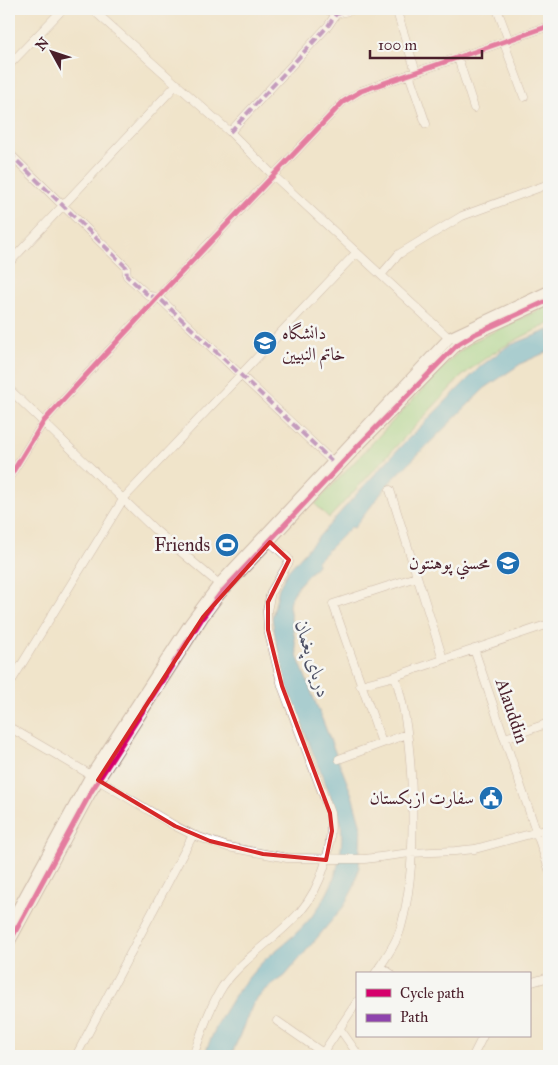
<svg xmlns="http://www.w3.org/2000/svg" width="558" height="1065" font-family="'IM FELL Great Primer',Amiri,serif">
<rect width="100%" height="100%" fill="#f6f6f2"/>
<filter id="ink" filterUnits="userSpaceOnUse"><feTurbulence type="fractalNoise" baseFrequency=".02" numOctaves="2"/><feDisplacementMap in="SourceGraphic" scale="10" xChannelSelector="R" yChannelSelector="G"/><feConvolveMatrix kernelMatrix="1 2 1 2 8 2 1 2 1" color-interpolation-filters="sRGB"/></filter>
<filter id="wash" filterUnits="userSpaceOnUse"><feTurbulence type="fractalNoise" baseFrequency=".0096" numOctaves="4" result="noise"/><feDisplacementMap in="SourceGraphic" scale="20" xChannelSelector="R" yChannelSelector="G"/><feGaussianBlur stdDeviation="1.12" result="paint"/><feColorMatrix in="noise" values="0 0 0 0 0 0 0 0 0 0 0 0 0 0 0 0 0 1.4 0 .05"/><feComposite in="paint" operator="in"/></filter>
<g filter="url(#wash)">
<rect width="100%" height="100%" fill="#f0e4ca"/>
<!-- green -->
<path fill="#99da91" stroke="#727c5e" d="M549,305v19c-33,15 -62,30 -89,54l-131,140 -14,-14 138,-147 19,-15z"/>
<!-- water -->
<path fill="#57b2d5" stroke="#506880" d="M549,330v21l-27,12 -37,25 -95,94 -36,46 -3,-1 -34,34v4l-19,21 -8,14 -1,6 9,52 54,137 9,32 -2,40 -5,20 -10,19 -59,70 -21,15 -11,13 -22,52h-27c12,-33 28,-61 52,-87 11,-13 25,-22 37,-33 33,-29 53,-70 48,-114l-59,-146 -10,-58 7,-30 9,-17 75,-84 40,-43 78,-78 27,-20z"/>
</g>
<g filter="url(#ink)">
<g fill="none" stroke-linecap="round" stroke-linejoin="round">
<!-- minor casing -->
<g stroke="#9d827a" stroke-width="9">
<path id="minor" d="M92,9l138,123 43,43 176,163
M326,9l10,5
M396,9l20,63
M497,9l12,32
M504,43l20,54
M458,58l16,50
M9,65l54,-56
M409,74l17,50
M230,132l98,-106 8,-12 20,-5
M9,153l117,114 1,9 22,20 9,1 174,164
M9,263l168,-179
M381,275l18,-21 63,-38 87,-32
M9,389l145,140 65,55
M9,478l35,-57 114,-124 185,-195 18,-11 188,-65
M390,490l53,169
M474,649l75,220
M9,685l115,-187 232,-245
M360,685l35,-9 154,-52
M9,727l82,48
M505,738l44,-15
M382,743l-49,-139 83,-27
M339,759l68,-25
M98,780l77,46 18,9 35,12 59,11 78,1 45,-6 45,-2 20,-2 74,-20
M380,966l11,8
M375,974c9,-14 22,-31 26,-47 18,-64 14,-189 -6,-251
M529,983l20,-6
M277,1021l46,32
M340,1029l19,27
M76,1056l117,-221
M193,1056c9,-24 16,-48 30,-70 21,-29 53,-47 77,-74 22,-26 34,-66 30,-99l-48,-127 -14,-56 -1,-19 4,-19 18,-30 -1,-4 -18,-16
M321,1056l36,-54
M473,1056l10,-20"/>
</g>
<!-- major casing -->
<g stroke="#9d827a" stroke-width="12">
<path id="major" d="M9,925l82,-150 99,-152 29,-39 230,-246 100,-47
M9,943l82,-151 112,-175 17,-23 140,-150 97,-99 18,-11 74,-34"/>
</g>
<!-- minor -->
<use href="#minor" stroke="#fff" stroke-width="8"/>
<!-- major -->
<use href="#major" stroke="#fff" stroke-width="10"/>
<!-- quiet -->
<path stroke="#8e44ad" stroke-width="4" stroke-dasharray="8 4" stroke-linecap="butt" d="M230,132l98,-106 8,-12 20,-5
M9,153l117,114 1,9 22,20 9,1 174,164"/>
<!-- cycleway casing -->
<g stroke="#f6f6f2" stroke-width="8">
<path id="cycleway" d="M9,478l35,-57 114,-124 185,-195 18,-11 188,-65
M9,943l82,-151 112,-175 17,-23 140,-150 97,-99 18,-11 74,-34"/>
</g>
<!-- cycleway -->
<use href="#cycleway" stroke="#d6006c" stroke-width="5"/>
</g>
</g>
<!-- marked area -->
<path d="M0 0H558V1065H0ZM270,542l19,18 -21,42v28l14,56 48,127 2,18 -6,29 -63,-6 -53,-13 -35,-15 -77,-46 105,-163z" fill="#f0e4ca" fill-opacity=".55" fill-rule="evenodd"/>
<path fill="none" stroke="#d62828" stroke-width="4" stroke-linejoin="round" d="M270,542l19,18 -21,42v28l14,56 48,127 2,18 -6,29 -63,-6 -53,-13 -35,-15 -77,-46 105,-163z"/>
<!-- icons -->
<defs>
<g id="university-disc" transform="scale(1.25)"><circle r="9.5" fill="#1f6fb2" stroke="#f6f6f2"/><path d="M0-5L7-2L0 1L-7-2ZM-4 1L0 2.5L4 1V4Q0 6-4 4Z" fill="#fff"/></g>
<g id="stadium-disc" transform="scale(1.25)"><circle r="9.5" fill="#1f6fb2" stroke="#f6f6f2"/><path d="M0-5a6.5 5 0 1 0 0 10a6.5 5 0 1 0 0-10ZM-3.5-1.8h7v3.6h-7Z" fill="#fff"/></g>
<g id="civic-disc" transform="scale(1.25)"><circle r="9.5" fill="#1f6fb2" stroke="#f6f6f2"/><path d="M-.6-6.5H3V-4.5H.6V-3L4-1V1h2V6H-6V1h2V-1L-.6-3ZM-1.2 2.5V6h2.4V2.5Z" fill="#fff"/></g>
</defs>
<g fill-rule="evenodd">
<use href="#university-disc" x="265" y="343"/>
<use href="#stadium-disc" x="227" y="545"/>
<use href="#university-disc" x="508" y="563"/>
<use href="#civic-disc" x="491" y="798"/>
</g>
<g text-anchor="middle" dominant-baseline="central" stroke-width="5" stroke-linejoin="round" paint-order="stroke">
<!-- poi labels -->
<g font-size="18" fill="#4a1f2b" stroke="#f6f6f2" text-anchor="end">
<text x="282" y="333" text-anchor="start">دانشگاه<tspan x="282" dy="21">خاتم النبیین</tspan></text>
<text x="210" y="545">Friends</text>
<text x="490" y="563">محسني پوهنتون</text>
<text x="474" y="798">سفارت ازبکستان</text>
</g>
<!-- street labels -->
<g font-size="18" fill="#4a1f2b" stroke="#f6f6f2">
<text transform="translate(512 711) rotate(71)">Alauddin</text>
</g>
<!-- water labels -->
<g font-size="19" font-style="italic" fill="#4f5266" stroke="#f6f6f2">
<text transform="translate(313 659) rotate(73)">دریای پغمان</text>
</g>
</g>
<!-- margin -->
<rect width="558" height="1065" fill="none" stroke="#f6f6f2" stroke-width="30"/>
<!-- legend -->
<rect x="356" y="972" width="175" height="65" fill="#f6f6f2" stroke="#b1a0a2"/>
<rect x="366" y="989" width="25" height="8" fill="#d6006c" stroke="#b1a0a2"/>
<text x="400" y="998" font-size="15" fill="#4a1f2b">Cycle path</text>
<rect x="366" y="1014" width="25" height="8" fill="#8e44ad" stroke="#b1a0a2"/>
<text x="400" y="1022" font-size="15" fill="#4a1f2b">Path</text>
<!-- north arrow -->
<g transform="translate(52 52) rotate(310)" stroke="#f6f6f2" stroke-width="4" paint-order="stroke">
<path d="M0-4L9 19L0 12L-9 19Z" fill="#4a1f2b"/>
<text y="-8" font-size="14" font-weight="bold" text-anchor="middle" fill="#4a1f2b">N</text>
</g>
<!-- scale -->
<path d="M370 50v8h112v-8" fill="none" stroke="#4a1f2b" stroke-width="2.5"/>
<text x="378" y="50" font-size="15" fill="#4a1f2b" stroke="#f6f6f2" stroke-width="4" paint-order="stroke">100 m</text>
</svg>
